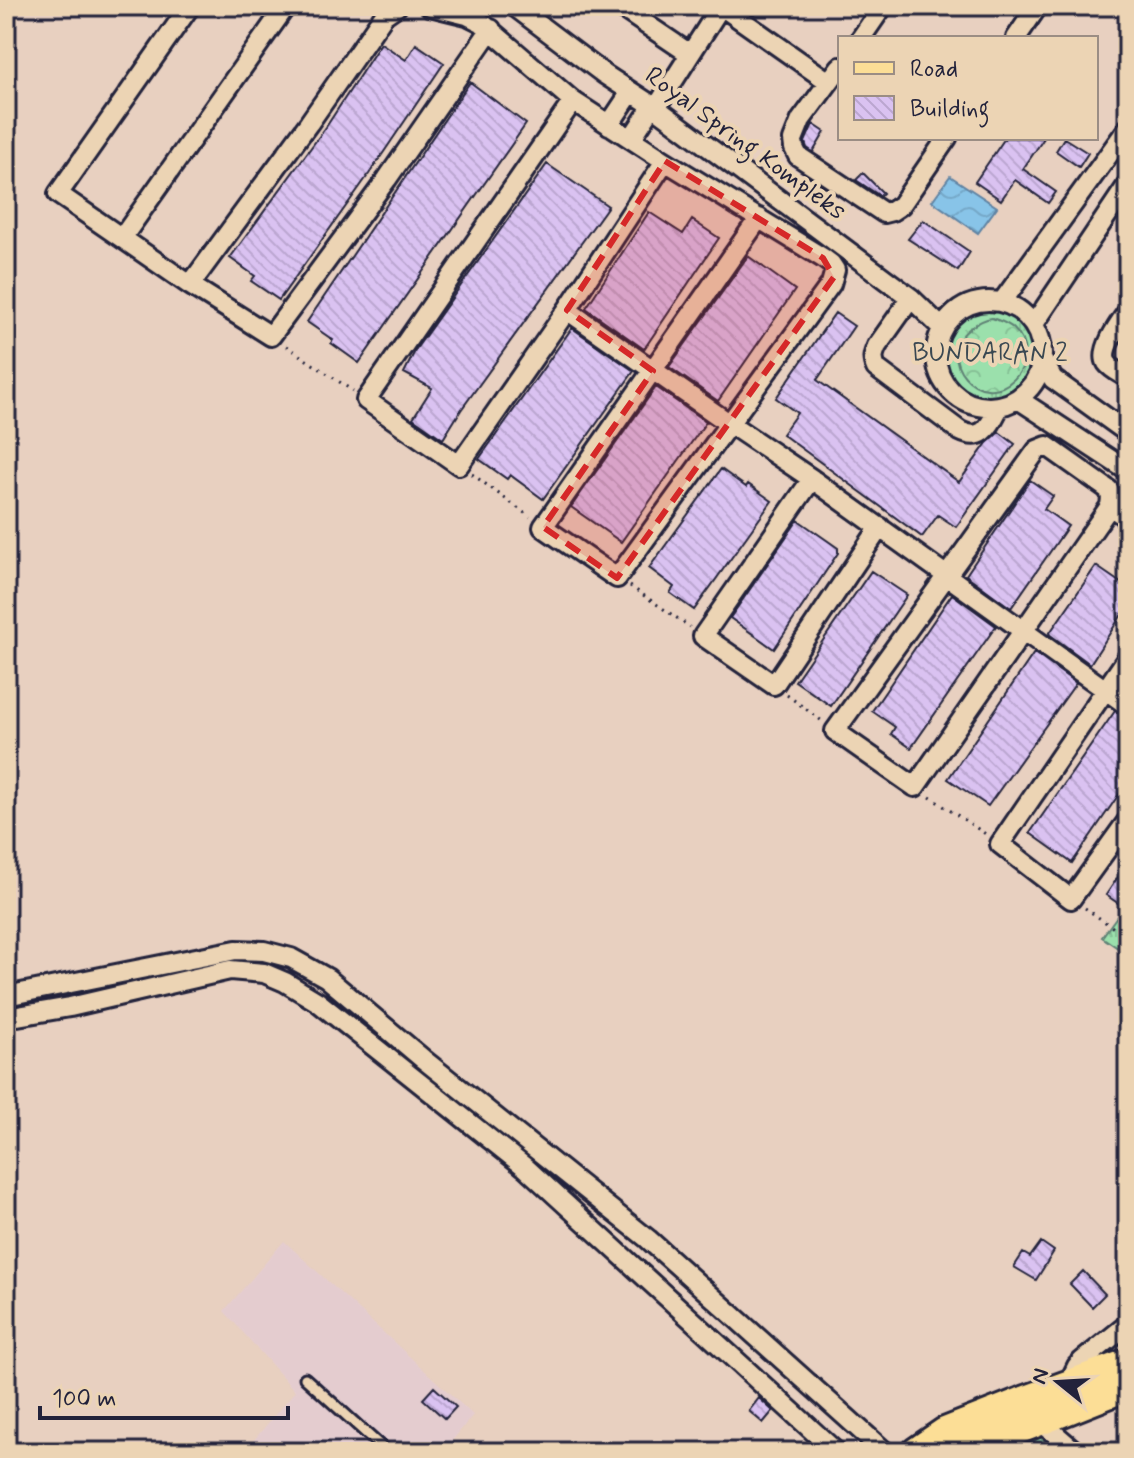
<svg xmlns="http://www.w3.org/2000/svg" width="1134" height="1458" font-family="Mynerve,sans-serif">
<defs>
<pattern id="grass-tufts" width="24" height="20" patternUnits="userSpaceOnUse" patternTransform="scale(2)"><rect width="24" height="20" fill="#9be0ac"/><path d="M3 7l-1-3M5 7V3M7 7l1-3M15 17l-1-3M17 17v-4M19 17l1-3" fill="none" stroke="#85c095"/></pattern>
<pattern id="forest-crowns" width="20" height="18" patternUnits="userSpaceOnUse" patternTransform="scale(2)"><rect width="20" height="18" fill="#9be0ac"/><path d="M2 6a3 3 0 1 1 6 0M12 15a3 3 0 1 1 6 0" fill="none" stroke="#85c095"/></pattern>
<pattern id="water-waves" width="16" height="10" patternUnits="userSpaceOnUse" patternTransform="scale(2)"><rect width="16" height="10" fill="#88c4e8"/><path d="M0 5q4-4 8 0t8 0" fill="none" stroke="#75a8c8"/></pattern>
<pattern id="building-back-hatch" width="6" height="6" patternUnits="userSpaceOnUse" patternTransform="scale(2)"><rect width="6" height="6" fill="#dac2f1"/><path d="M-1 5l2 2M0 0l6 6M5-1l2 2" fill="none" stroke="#bba6d0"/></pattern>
</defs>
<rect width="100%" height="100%" fill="#e8d0c0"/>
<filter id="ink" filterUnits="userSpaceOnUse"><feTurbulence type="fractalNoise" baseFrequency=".0125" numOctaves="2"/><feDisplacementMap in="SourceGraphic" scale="16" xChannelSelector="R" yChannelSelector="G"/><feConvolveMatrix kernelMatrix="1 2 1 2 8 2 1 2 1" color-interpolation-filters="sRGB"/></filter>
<g filter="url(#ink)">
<!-- built -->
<path fill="#e4cccf" d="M284,1241l189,174 -30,37h-199l51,-61 -71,-80z"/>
<!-- grass -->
<path fill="url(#grass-tufts)" stroke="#5e8174" stroke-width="2" d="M940 354a48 48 0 1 1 96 0a48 48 0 1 1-96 0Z
M1128,901v54l-26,-18z
M1039,1436l16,16h-38z"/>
<!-- forest -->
<path fill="url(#forest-crowns)" stroke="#5e8174" stroke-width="2" d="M992,318c8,3 16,5 22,11 14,14 15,36 0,50 -34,33 -82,-22 -44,-51 7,-5 14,-9 22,-10z"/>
<!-- water -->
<path fill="url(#water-waves)" stroke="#5f83a3" stroke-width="2" d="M950,176l47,31 -19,26 -46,-32z"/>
<!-- building -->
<path fill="url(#building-back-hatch)" stroke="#22223b" stroke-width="2" d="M381,43l25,17 10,-16 28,19 -75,111 -90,126 -28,-19 4,-5 -25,-18 96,-131z
M470,82l56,42 -167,239 -28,-20 2,-3 -26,-18z
M813,124l12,8 -12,20 -6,-4 -2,-6z
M1005,138h39l-21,31 33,23 -8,11 -33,-23 -14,20 -26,-18z
M1064,138l24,15 -9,14 -23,-16z
M547,164l61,42 -147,204 -18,29 -30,-21 19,-30 -28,-15 12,-24z
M863,173l20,20 -3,3 -24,-16z
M649,212l34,22 9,-14 27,18 -75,111 -58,-41z
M923,220l47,32 -12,19 -50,-32z
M748,256l47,34 -77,111 -49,-34z
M835,313l19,13 -37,54 142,102 28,-39 12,-11 16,12 -59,83 -18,-12 -16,22 -140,-103 15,-21 -21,-15z
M572,328l62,43 -91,128 -33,-24 -3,4 -28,-20z
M656,387l50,35 -85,120 -50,-35z
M721,469l25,18 2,-3 24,17 -78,109 -24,-17 4,-6 -25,-19z
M1030,480l23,16 -9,13 24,17 -57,82 -45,-33z
M798,520l40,28v5l-64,96 -44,-31z
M1096,566l32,22v17l-38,59 -41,-30z
M871,571l36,24 -76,111 -36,-25z
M952,594l44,32 -85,122 -20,-14 4,-7 -23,-16z
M1034,653l42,30 -88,123 -40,-27z
M1115,711l13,7v63l-56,82 -42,-30z
M1128,862v48l-22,-15z
M1041,1242l13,9 -18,29 -22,-13 9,-14 7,4z
M1083,1271l22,23 -13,13 -22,-23z
M434,1387l22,20 -11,12 -22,-20z
M759,1398l14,13 -10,12 -14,-12z"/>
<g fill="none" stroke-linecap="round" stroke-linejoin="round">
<!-- lane casing -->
<g stroke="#22223b" stroke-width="15">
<path id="lane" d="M305,1378l82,74"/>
</g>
<!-- street casing -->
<g stroke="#22223b" stroke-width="24">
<path id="street" d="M190,6l-132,188 132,91
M397,6l-13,9 -75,108 -119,162 81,51 116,-157 104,-150
M430,6l37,9 14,7 92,79 92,60 158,97 8,6 4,6 -4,14 -214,294 -74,-51 216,-309
M514,6l90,68 52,34 255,190 31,30
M619,6l71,48
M721,6l108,76
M861,38l22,-32
M1016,38l22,-32
M840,67l-39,53 -8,20 1,8 4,8 86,57 8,-2 9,-6 46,-67
M573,101l-207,299 93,65 108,-155 98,-149
M656,108l65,-102
M609,125l22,-33
M631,139l21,-32
M122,238l164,-232
M911,298l-34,48c-4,9 -5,13 -1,22l84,63c24,12 30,-7 40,-25
M936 354a53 53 0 1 1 106 0a53 53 0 1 1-106 0Z
M1002,302l126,-174
M567,310l163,114 82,55 316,227
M1128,311c-7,10 -29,39 -21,52 4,6 15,11 21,15
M1034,324l94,-140
M1042,359l11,20 75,54
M1018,399l110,72
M1047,446l62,44 2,8 -1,8 -195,281 -80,-56 202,-281z
M812,479l-109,157 71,49 106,-158
M1110,506l18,13
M1128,657l-128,187 71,55 57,-79
M6,996l230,-46 28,1 27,7 36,20 96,81 225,180 237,213
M6,1018l64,-11 160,-37 34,3 21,9 33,20 207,165 311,285
M1067,1387l10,-21 5,-5 46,-37
M1033,1415l43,37"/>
</g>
<!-- primary casing -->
<g stroke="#22223b" stroke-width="34">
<path id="primary" d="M916,1452l29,-20 76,-30 107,-39
M967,1452l35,-16 126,-50"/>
</g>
<!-- path -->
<path stroke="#22223b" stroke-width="3" stroke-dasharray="2 6" stroke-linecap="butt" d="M286,346l67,45
M472,474l58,43
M630,586l60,41
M787,695l35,26
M930,797l57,38
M1085,908l43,30"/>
<!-- lane -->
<use href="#lane" stroke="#ecd4b4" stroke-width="9"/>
<!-- street -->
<use href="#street" stroke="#ecd4b4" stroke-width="18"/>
<!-- primary -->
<use href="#primary" stroke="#fcde96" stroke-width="28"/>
</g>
</g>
<!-- marked area -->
<path fill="#d62828" fill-opacity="0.2" stroke="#d62828" stroke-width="6" stroke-dasharray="16 10" stroke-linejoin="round" d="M665,161l158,97 11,19 -217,301 -74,-51 110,-156 -86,-61z"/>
<g text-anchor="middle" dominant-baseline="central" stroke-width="8" stroke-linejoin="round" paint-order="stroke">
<!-- street labels -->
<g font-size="26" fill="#22223b" stroke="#ecd4b4">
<text transform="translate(745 144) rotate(36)">Royal Spring Kompleks</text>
</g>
<!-- park labels -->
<g font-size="26" fill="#3a4852" stroke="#ecd4b4">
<text x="990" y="354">BUNDARAN 2</text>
</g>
</g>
<!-- margin -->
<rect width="1134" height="1458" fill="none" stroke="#ecd4b4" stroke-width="32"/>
<rect x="16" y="16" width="1102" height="1426" fill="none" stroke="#22223b" stroke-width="3" filter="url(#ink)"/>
<!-- legend -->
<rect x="838" y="36" width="260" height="104" fill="#ecd4b4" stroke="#9b8d84" stroke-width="2"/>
<rect x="854" y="62" width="40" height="12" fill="#fcde96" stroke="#9b8d84" stroke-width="2"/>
<text x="910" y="76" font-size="24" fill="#22223b">Road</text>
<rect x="854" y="96" width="40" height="24" fill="url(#building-back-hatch)" stroke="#9b8d84" stroke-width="2"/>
<text x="910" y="116" font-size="24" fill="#22223b">Building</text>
<!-- north arrow -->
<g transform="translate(1058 1382) rotate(288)" stroke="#ecd4b4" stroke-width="6" paint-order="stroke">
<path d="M0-6L14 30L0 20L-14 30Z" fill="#22223b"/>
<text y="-12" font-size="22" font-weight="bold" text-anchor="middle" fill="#22223b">N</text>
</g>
<!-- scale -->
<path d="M40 1406v12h248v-12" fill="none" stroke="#22223b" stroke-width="4"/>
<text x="52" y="1406" font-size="24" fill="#22223b" stroke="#ecd4b4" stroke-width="6" paint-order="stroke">100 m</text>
</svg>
